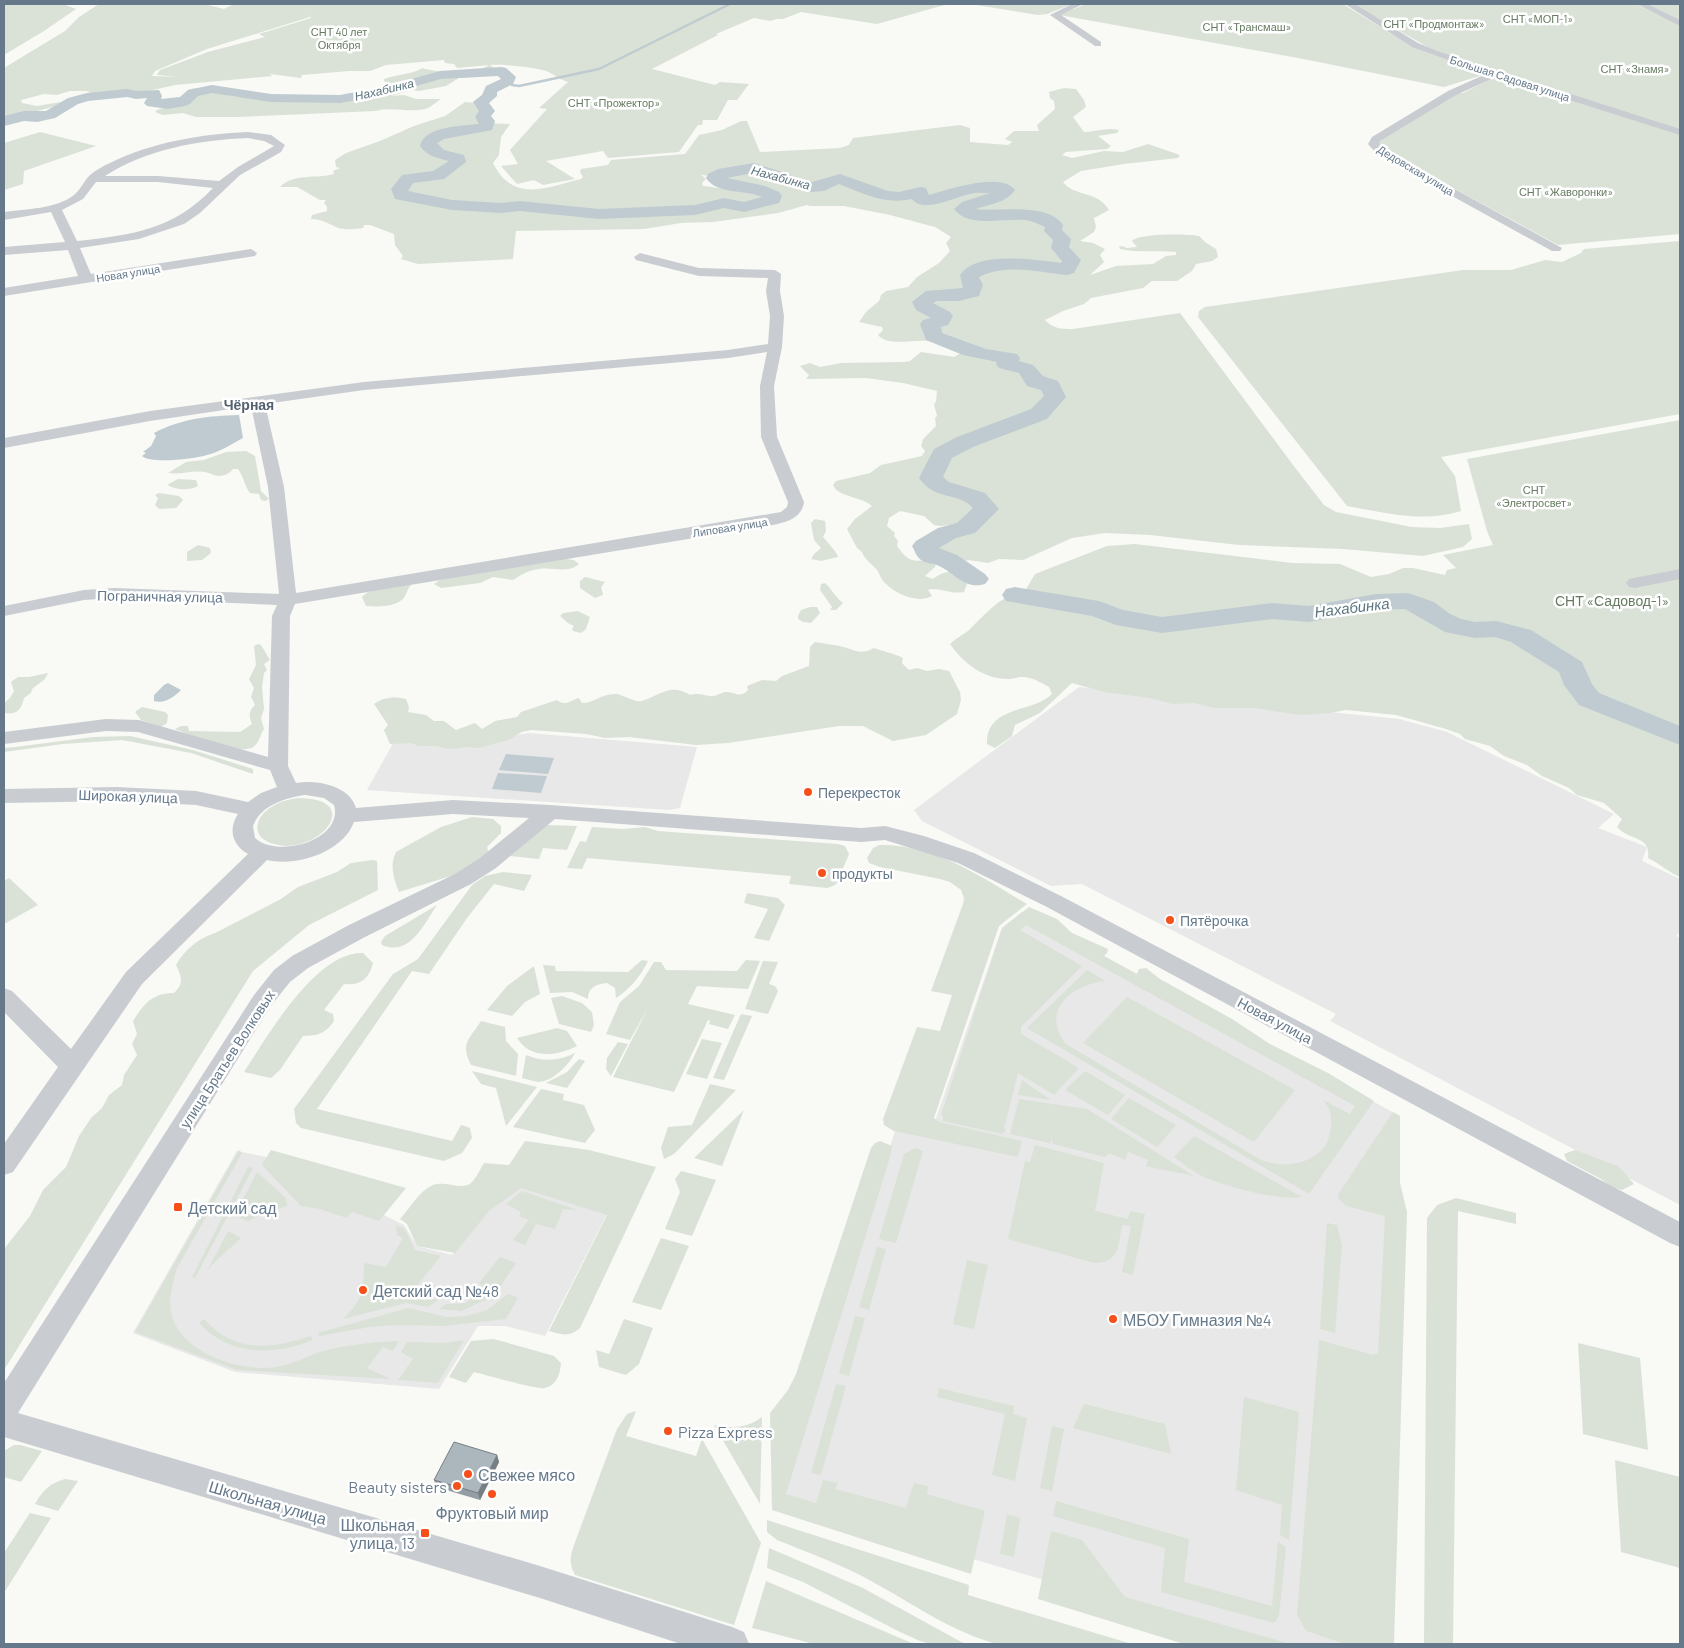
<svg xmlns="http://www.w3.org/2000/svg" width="1684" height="1648" font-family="Barlow,sans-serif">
<rect width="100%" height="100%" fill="#f9f9f6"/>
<!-- built -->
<path fill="#e7e8e7" d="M1079,687l320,32 48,13 167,82 -16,14 49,19 -5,14 38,18v53l-4,4 4,2v267l-350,-184 6,-7 -254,-130 -31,2 -129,-65 -8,-11z
M528,733l169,14 -17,61 -11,2 -302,-20 29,-52 85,4z
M1022,912l378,204 -23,528h-114l-485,-142 118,-374 34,8 72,-208z
M237,1151l30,6 137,68 13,21 35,9 37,-46 32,-23 87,26 -63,124 -40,-10h-27l-39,63 -204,-17 -102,-39z"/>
<!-- green -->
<path fill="#dae2d7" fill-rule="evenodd" d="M4,4h59l13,5 -32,22 -40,24z
M99,4h105l20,5 10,-5h714l-71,20 -76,-12 -18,7h-6l-7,2 -16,-3 -38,16 2,1 -66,34 63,16 5,-3 29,2 -12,16h-9l-11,20h-14l-1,5h-4l-19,27 -71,6 -5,-7 -57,10 29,18 -32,6 -9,-5 -17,4 -16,-18 17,-2 -8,-14 37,-41 -8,-1 29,-26c-8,-2 -14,-8 -22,-11 -13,-4 -43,-7 -56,-6l11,9 -2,1 -40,3 -13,8 -27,5 -7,-1 -21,6 13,-1 12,4h25c-3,2 -11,8 -13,9 -17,6 -35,-2 -52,3l-140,6h-40l-13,-4 -20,2 -8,-3 2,-2 19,-6 14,-2v-6l-5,-2 3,-4 7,-2 26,3 8,5 36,3 48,-3 4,4h8l52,-6 4,-5h16v-2l-13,-6v-2c12,-5 28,-4 38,-11 19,5 49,8 67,-3l-32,3 -3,-4 -9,-1 -1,-3 -58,5 -16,6h-21l-47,4 -1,3 -31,-4 2,2 -97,9 -53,12 -21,1 -14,-7h-17l-13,4 -13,-1 -23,6 1,3 15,3 24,-4v3l-36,9 -21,9v-55l61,-37 14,-14zM308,13l3,5 -52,16 6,3 -57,15 -48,18 -3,5 21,2 -26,-1 3,-5 52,-22 103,-32z
M970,4h102l-25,10 -9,1z
M1086,4h257l63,39 17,8 63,23 -42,13 -146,-29 -239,-43z
M1353,4h283l44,21v105l-242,-77z
M1644,4h36v17z
M1495,77l185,57v100l-122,11 -162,-88 -22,-16 78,-48h11z
M1064,88l12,1 8,11 2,7 -13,10 11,15c12,0 22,-5 35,-2l-2,3 -19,3 13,10 -4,3 -41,3 -4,3 10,3 32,-7 19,1 25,-8 32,11 -2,3 -54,6 -43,7 -18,11c11,15 34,8 46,28l-15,8 2,9 -2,5 -14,9 13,2 12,6 -5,6 4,7 -14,13 26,-9 37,-2 13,-8 10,-1v-3c-18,-2 -37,1 -56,-3l-1,-2 3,-1 5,2 10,-1 -5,-6c8,-8 55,-7 67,-5l6,6 11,7 2,8 -6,4 -16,3 -4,7 -15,10h-25l-9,7 -52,10 -7,6 -21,7 -18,9c9,9 16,9 28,9l107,-16 113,152 31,40 12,7 76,15 28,1 29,-4 3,15 -9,8 -40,9 -80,-7 -104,-4 -89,-10 -45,-2 -33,5 -49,22 -24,-1 -11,4 -19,-3 -22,5 -8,-3 -5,-10 22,-20h8l6,-9 -30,3 -6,-1 -10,-9 -24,-5 -11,7 -2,8 8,7 -1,3 4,5 -1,5c15,22 19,11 39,17l-1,4 -10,9 8,3c10,-8 17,-8 30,-6l5,8 -4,11c-14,3 -27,-6 -36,-2l4,6c-15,8 -36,-2 -47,-13 -4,-3 -5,-9 -8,-13 -6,-7 -12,-10 -15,-18l-5,-4 -10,-19 8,-10 17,-13c-9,-9 -35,-9 -39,-21l3,-4 34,-8 11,-8 41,-9 3,-5 -4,-5 2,-7 13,-13 -1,-8 2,-2 -3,-12 2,-2 1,-11 -34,-8 -37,-5 -60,1 3,-4 -9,-9 10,-3 10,4 21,-4 64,-1 5,-1 11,-9 33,5 8,-5c-10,-4 -22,-9 -34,-11 -14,-2 -41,6 -50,-6l5,-5 -1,-3 -23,-5 7,-10 13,-11 2,-6 5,-4 22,-4 9,-10 22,-14 11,-12 -4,-8 5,-6 -16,-10 -45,-12 -46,-9h-34l-3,-1 -29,8 -65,9 -32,1 -37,6 -128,2 -3,28 -95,5 -17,-5 2,-3 -8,-11 -1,-11 -24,-9h-6l-1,3c-9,1 -21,3 -29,-2 -9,-4 -14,-7 -23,-7l1,-4 15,-4v-4l-3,-4 2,-3h-6l-23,-13h-17c13,-14 38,-8 54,-13l-1,-3 7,-3 -4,-1 -1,-7 11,-7 34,-12 34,-15 31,-10 20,-14 12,1 8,9 -8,4 6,7 27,1 -9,13 -2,18 -6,8c20,41 55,24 88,16l2,-2 -3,-5 1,-3 27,-4 3,-5 74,-6 14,-19 23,-5 19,-9h6l13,31 80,-4 9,-3 4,-7 107,-13 10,3v14l38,3 4,-3 -7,-3 9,-8h25l-2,-6 18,-16 -1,-8 -4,-3 -1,-6zM701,175l14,1 1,4 20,5c-9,6 -22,2 -33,1l-1,-3 4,-4z
M40,132l56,14 -72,25 -1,13 -19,6v-47z
M1680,241v173l-239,43 14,19 6,35c-37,12 -76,2 -114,-5l-149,-189 1,-6 6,-4 258,-37h48l34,-10 17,2 19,-9 3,-4z
M1680,420v457c-12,-5 -20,-13 -32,-19 3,-23 -19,-17 -31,-31l5,-8 -18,-16 -27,-8 -8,-7 -27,-12 -15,-11 -23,-9 -14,-10 -25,-7 -5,-5 -14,-5 -50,-14 -50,-5 -16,3 -29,2 -47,-7h-40l-20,-5 -21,1 -23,-6 -46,-6 -32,-9 -32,30 -25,12 -3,11 -17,12 -8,-4c-1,-39 47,-31 65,-50l-3,-7c-9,-5 -18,-11 -29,-10 -4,1 -8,2 -12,2 -24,0 -45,-16 -58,-35 6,-6 13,-9 19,-14 7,-7 28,-29 37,-32 4,-2 11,-1 16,-2l13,-22 72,-28 28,-2 157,19 48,1 31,13 18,-3 14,-6h10l32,7 2,-5 9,-2 -13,-13 50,-10 -6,-14 -20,-72z
M246,451l9,5 6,35 8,8 -4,2 -4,-1 -2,-6 -9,-1c-6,-8 -6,-16 -12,-24h-5c-3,4 -8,7 -14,7 -5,0 -10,-4 -15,-4 -13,-2 -22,3 -36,1l18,-11 18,-2 22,-8z
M178,479l18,1 2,6c-9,5 -22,4 -31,-1z
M159,493l20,3 4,4 -7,8 -17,1 -4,-4 3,-7 -3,-3z
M815,519l10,2 1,10 -3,6c4,5 14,15 15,20l-17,4 -10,-2 3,-5 7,-6 -7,-8 -3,-17z
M198,545l12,3 1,5 -9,7 -15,1v-9z
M566,559l8,1 5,4c-11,10 -27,3 -40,5 -10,1 -18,6 -26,11l-20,-3 -13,6 -39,5 -7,-4 6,-4 83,-17c13,3 14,0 25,-3 6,-1 12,-1 18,-1z
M585,577l20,5 -4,5 2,8 -8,3 -15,-10v-7z
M404,583l7,2c-4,4 -5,11 -8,14 -9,8 -26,8 -37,7l-4,-9 6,-5z
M825,583c7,6 11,15 18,20l-7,7h-6l2,-3 -12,-17 1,-6z
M810,607h7l3,6 -9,10 -8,-1 -5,-3v-3l3,-6z
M578,611l12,6 -4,12 -5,4 -8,-2 -1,-2 2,-3 -6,-3 -8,-7 3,-3z
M815,642c10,2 23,3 32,6 11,4 16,6 27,0 10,4 20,5 29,10l-1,5 7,7 8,-2 10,3 12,-2 10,2 11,21 1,8 -4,14 -31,21 -33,6 -30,-15h-24l-111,17 -32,2 -67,-8 -24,1 -19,-4 -55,-4 -9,2 -14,8 -30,8 -11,-1 -18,2 -13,-3h-17l-8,-3 -21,1 -6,-14 4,-5 -14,-21c9,-7 21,-8 32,-5l3,8 -1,5 18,3 8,6h10l12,9 19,-7 7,6 13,-8 22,-4 4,-5 36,-12c8,7 14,0 22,-2l3,5c12,0 21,-10 34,-9 8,1 19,9 26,7 19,-6 28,-18 48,-6 11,-3 16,2 24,1 4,-1 8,-4 12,-4 10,0 14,7 22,-2l-1,-4 15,-6 14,1 6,-5 27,-10 1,-19z
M258,644l3,1 9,15 -6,4 3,6 -3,3 -2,14 2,22 -3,9 3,11c-4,6 -5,16 -13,19 -15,6 -61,-12 -76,-19l6,-3h7l1,5 51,1 12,-8c-3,-7 -4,-13 3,-19l-4,-8 3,-9 -5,-9 7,-14 -2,-19z
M48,673l-3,6 -13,10 -1,4 -7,5c-3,13 -8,17 -20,15v-10l6,-5 4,-7 -3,-9 7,-5h11z
M142,707l23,5 3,3 -1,8 -6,4 -20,-7 -6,-8z
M130,736l63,14 60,19v5l-62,-21 -69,-13 -59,4 -59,8v-4l11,-1 78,-10z
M299,798c68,1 18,59 -25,46 -25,-7 -19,-28 -1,-38 8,-5 17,-7 26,-8z
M472,817l21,2 8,7v7l-14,14 2,7 -25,18 -65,20c-5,-13 -10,-26 -3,-40l45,-25z
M547,825l30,1 -10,24 -24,-2 -4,11 -29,-3z
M592,827l31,2 22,-2 13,4 180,13 7,2 4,8 -12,29 -4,3 -6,2 -38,-4 2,-8 -204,-18 -5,11 -15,-1 13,-27 6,1z
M879,845c56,-1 102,32 148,59l-28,22 -65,192 5,4 83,19 -4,16 -124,-26 -10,-6 -1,-6 34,-92 23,4 12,-36 -21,-4 32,-87 1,-6 -3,-8 -11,-8 -10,-3 -60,-12 -11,-4 -2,-5 6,-10z
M372,860l5,1 1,29 -69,35 -56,46 -249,399v-121l26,-33 13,-26 23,-23 13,-31 12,-18 11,-10 7,-13 13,-10 2,-10 13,-20 -5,-11 5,-10 -4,-13c11,-17 19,-28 41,-28 10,-10 8,-15 2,-28 8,-15 23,-27 39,-32l66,-34 17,-12 39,-15 14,-9z
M503,872l29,3 -8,16 -30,-7 -27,34 -38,56 -17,-3 -95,138 135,32 9,-16 9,3 2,10 -10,15 -18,8 -143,-33 -5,-5 -2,-14 99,-135 25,-15 54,-74 13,-9z
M9,878l29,27 -34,19v-43z
M747,893l31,5 7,7 -16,36 -15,-3 14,-29 -24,-6z
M437,905c-13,19 -27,52 -55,40l-1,-3 4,-6z
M1029,907l28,12 15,14 36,16 -1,4 -3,3 33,18 2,-5 7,-1 14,11 72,40 38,25 58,29 46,28 -65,93 -282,-166 60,-58 19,11c-33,3 -67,29 -40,63l195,116c21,8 49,6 64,-14 4,-5 4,-12 6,-18 1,-11 0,-20 -8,-28l27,14 5,-8 -329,-181 -6,5 62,36 -61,61v7l58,34 -25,27 -36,-22 -14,55 2,2 -4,4 -59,-13v-5l-2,-1 61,-187z
M363,953l10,10c-4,16 -13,23 -29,21l-20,26 9,4 1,7c-8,12 -16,15 -31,15l-23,34 -9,8 -27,-6c23,-35 72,-121 119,-119z
M642,960l6,1c-8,16 -17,27 -32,37l-1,-10 -8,-5c-10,1 -19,4 -19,16l-16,-7 -22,1 -7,-28 12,1 1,5 72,1z
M746,960l14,1 -12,28 -51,-3 -9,18 47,11 -7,14 -19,-5 1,-3 -2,-1 -34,72 -61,-15 35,-69 -18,32 -24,-6 14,-32 19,-16 15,-24h7l5,8 71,1z
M763,961l15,1 -9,22 6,2 3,5 -10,23 -23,-5z
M534,966l6,28 -15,8 -13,14 -25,-6 20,-24z
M562,996l20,7 10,9 2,13 -3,7 -32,-8 -8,-26z
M1127,997l168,93 -41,52 -171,-99z
M741,1014l11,2 -28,64 -11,-2z
M481,1021l24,6 1,14 12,13 -2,22 -45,-11c-11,-22 -2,-25 10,-44z
M557,1028l10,3 10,15c-20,10 -46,14 -60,-8z
M702,1039l20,4 -15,36 -21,-5z
M618,1042l10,2 -17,32 -5,-7 1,-11z
M575,1053c-6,12 -23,29 -37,29 -6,-1 -11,-3 -16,-4l4,-23c16,7 33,6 49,-2z
M579,1059l6,2 -18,27 -21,-5 21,-11z
M472,1071l65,16 -31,39 -10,-38 -15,-4z
M1085,1071l40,24 -17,20 -43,-25z
M1022,1080l29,20 -33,-5z
M710,1084l26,6 -62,64 -10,5 -3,-11 7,-21 24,-2z
M541,1089l23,5 -1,6 21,5 11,25 -10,13 -72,-16z
M1129,1098l47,27 -19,22 -46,-28z
M1019,1099l68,10 107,67 -48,-10 2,-6 -20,-8 -3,8 -16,-7 -4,4 -52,-13 -1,-5 -2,4 -40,-9z
M744,1110l-22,56 -28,-8z
M1393,1112l7,4v67l7,29 -13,432h-48l-40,-13 -9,-16 22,-275 54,15 5,-2 7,-137 -39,-10 -8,-8 1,-5z
M1194,1136l108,61c-25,4 -79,-11 -102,-22 -9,-5 -17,-12 -26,-18z
M525,1141l64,9 67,17 -76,161c-10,9 -18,7 -31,3l58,-116 -86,-27 -32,23 -34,42 -38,-7 -10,-22 -7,-5c10,-11 19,-28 33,-34 13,-5 29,6 38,-2 5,-4 9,-14 13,-20l25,2z
M880,1141l12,5 -2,11 -104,337 30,9 7,-23 15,3 -3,6 71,19 8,-25 14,3 -1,8 58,17 -14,63 -199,-64 -2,-97 18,-23 8,-16 75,-226 4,-5z
M1035,1145l69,18 -9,48 33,8 2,-8 15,3 -12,61 -11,-3 9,-46 -9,-1c-4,20 -2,38 -28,38l-86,-24 17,-78 5,1z
M915,1148l8,3 -27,92 -17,-4 25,-85z
M239,1150l3,3 -65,115c-4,14 -9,30 -6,44 8,41 70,61 106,55 17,-3 31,-12 47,-16 19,-6 54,-9 75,-10l-6,10 -10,-4 -16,21 23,11 -153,-9 -102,-38z
M271,1150l135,38 -27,33 -27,-9 -5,6 -27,-9 -19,-3 -39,-41z
M1575,1150l43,16 16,18 -12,6 -11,-3 -10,-8 -34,-18 -3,-7z
M248,1167l5,1 -58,110 -3,-1z
M681,1171l35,9 -24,56 -27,-7 15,-37 -5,-13z
M257,1172l29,26 1,8 -23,7 -16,8 -14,-5z
M522,1191l56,19 -15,-1 -8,20 -19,-5 -11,21 -12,-5 16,-20 -10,-4 2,-4 -15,-8z
M1456,1198l60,15v11l-58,-13 -5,433h-29l3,-426 10,-13z
M1327,1223l10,2 5,20 -7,88 -15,-4z
M396,1226l8,2 11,22 26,6 -25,31 22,13 -10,7 -22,-4 -63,16c20,-19 21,-29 21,-56l22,4 17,-29 -6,-3z
M228,1231l13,7c-11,11 -24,20 -34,33z
M661,1238l28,8 -28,64 -29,-8z
M877,1247l9,2 -17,61 -10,-3z
M500,1257l16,6 -22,33 -33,15 -22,-2 7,-5 20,-1 16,-18 -3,-2z
M967,1260l21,5 -14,64 -21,-5z
M508,1294l10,4 -12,21 -62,7 -48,-1 -26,2 -51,9 -1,-3 90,-25 39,9 20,-1 20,-6z
M855,1316l10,2 -16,58 -10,-3z
M204,1319c31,35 67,30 107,17l2,4c-39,16 -84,16 -114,-17z
M624,1319l29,9 -14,36 -13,11 -27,-8 -3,-17 13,4z
M494,1339l60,17 7,7c-1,11 -4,22 -16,25 -9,2 -58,-13 -71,-16l-8,11 -17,-6 22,-36z
M464,1340l-26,43 -40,-3 15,-21 -12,-7 6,-10 37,1z
M1578,1343l62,15 8,92 -65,-16z
M836,1384l10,2 -25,89 -10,-2z
M939,1388l75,18 -1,8 14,4 -12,63 -23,-6 13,-61 -68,-17z
M1244,1397l55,15 -10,128 -9,-5 2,-30 -46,-15z
M1084,1404l81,20 6,30 -98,-26z
M636,1411l-10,25 70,20 6,-17 59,104 -27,82 -159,-50c-6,-11 -5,-19 -1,-30l43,-116 10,-15z
M762,1417l-2,87 -46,-79c18,3 32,4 48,-8z
M1052,1426l12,3 -12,62 -12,-3z
M14,1445h6l22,6 -21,31 -17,-5v-26z
M1615,1460l65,17v91l-59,-16z
M65,1479l13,2 -20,30 -23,-7c8,-14 15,-21 30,-25z
M1056,1501l133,38 -5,43 88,24 6,-64 8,5 -7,69 -5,7 -113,-31 4,-44 -112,-32z
M30,1513l21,5 -47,75v-40z
M1007,1514l13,4 -6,39 -14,-3z
M767,1520l202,65 -1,10 164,49h-135c-45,-12 -84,-40 -124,-62 -30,-17 -64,-29 -96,-42l-10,-8z
M1051,1531l31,9 43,57 165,47h-106l-146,-45z
M769,1548l94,40 102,56h-34l-11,-3 -20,-9 -97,-50 -36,-14z
M766,1581l148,63h-100l-62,-16z"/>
<!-- water -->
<path fill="#bfcbd0" d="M239,415l4,23c-11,6 -24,14 -36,17 -12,4 -57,9 -65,1l4,-3 -3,-1 8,-6 5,-10 -2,-3c29,-15 54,-17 85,-18z
M168,683l13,7c-7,7 -16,14 -27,11v-6l10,-10z
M506,754l48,4 -6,16 -49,-4z
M498,773l49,3 -6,17 -49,-4z"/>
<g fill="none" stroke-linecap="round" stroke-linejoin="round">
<!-- stream -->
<path stroke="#bfcbd0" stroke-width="2.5" d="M512,85l7,1 80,-17 131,-65"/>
<!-- river -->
<path fill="#bfcbd0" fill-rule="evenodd" d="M501,67l5,1 10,9 -3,7 -16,8v4l-8,7 6,8 -4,5 4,5 -3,9 -48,9 -7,4 7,7 20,5 2,7 -22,17 -31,4 -5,8 44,9 49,3 19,-2 79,8 96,-4 29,-7 20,4 18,-5c-17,-8 -45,-2 -56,-19l2,-4 10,-5 36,-6 58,19 28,-8 48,17 11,1 21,-5 6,1 3,7c18,-5 72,-24 86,-5 -9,13 -25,14 -39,19 24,3 71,-7 87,16l-1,5 9,9 -2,8 12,13 -7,13 -7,2c-28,-3 -62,-12 -88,2l4,8 -4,11 -20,5h-22l-4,2 17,9 3,4 -5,9 -7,2 1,6 44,16 31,5 3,4 -1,3 14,4 10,11 15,5 8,16 -19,22 -74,28 -21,11 -9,19 6,5 36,11 14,16 -24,24 -19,5 -17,10 18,7 28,19 4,5 -4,5c-20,6 -29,-10 -46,-18 -5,-3 -13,-2 -18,-6 -5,-4 -6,-9 -9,-14l4,-5 22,-13 19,-5 16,-15c-14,-16 -38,-7 -54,-30l15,-29 23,-12 74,-28 13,-13 -3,-6 -14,-4 -8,-13 -20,-5 -3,-4 1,-2 -34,-7 -37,-15 -6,-16 3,-4 8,-2 -15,-8 -4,-8 14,-11 37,-3 -3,-13c17,-25 75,-15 101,-12l1,-2 -11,-13 2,-8 -9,-9 1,-4c-5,-2 -10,-5 -15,-6 -20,-5 -61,9 -76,-12l8,-7 28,-9c-6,0 -14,-1 -20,1 -15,3 -47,20 -58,5 -27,6 -48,-5 -73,-15l-15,7 -14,1 -57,-19 -26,5 38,8 14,6 3,4 -3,7 -35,9 -20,-4 -29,7 -96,4 -79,-8 -19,2 -49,-3 -57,-11 -4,-10 11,-14 31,-4 16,-10c-12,-3 -22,-5 -29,-15 4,-20 42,-20 59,-22l-4,-7 4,-6 -6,-9 9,-7 4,-9 15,-7 -3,-3 -57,3 -53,15 -48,9 -69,-1 -59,-9 -14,3 -8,8 -5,2 -17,3 -21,-3 -3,-3 3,-5 -11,1 -9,-2 -39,4 -10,3 -23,14 -18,4 -13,-1 -20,5v-10l20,-5h22l22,-13 19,-5 40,-4 9,2 23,-1 3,6 -1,3 19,-2 8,-7 24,-5 59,9 69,1 46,-9 54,-15z
M1015,587l84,14 24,9 39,7 110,-14 37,3 67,-12 32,-1 26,9 16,12 11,5 14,3 21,-1 35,9 51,32 10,22 7,9 81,33v19l-101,-40 -15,-20 -5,-13 -48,-30 -16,-5 -20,1 -30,-6 -40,-23 -29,1 -67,12 -37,-3 -110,14 -46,-8 -24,-9 -86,-15 -4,-6 4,-6z"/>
<!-- minor -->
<path fill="#c9cdd1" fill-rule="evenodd" d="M1072,4h11l-22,11 40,27v4h-6l-45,-31z
M1345,4h10l63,39 19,8 243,78v6l-184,-58 -40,18 -76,46 -1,3 23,16 160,88 -2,3h-8l-158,-87c-10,-6 -19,-11 -26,-20l4,-7 76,-46 38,-17 -74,-27z
M1637,4h10l33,16v6z
M248,132l23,3 14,10 -4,7 -41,23 -40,38 -16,11 -45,15 -59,9 11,26 160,-25 6,4 -2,3 -251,40v-8l74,-12 -10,-26 -64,5v-8l61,-5 -14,-30 -47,8v-8c22,-3 52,-3 70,-17 6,-5 9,-12 14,-18 6,-6 15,-11 22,-14 42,-21 92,-29 138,-31zM248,138l16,3 10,5 -36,21 -19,14 -61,-5h-53c41,-27 95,-36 143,-38zM96,182h62l55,6c-40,42 -81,47 -136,53l-15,-31 21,-11z
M640,253l59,15 76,2 6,4 -1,17 4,25 -2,31 -8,39 3,51 27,65c-2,16 -17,20 -31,23l-478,79 -5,12 -2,150 8,17c21,-4 54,3 60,25l97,-8 97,5 311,23 24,-2 39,10 50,17 87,43 619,326v25l-10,-4 -625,-337 -87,-43 -73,-23 -24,2 -306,-23 -59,49 -25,16 -106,53 -57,31 -18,14 -20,25 -252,406 522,153 192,61 12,5 5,12h-68l-141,-46 -536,-161v-54l250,-388 20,-25 18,-14 57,-31 106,-51 25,-16 49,-40 -76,-4 -99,8c-11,30 -57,45 -87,38l-125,124 -129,188 -9,3v-31l54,-77 -54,-55v-24l8,3 59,58 55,-77 122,-118c-16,-9 -20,-25 -10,-40l-42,-9 -79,-4 -113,2v-14l113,-2 79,4 52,11 13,-9 16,-6 -7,-17 -132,-38 -32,-1 -102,13v-12l102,-13 33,1 129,37 4,-141 5,-11 -163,-7 -30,2 -80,16v-10l80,-16 30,-2 165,6 -11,-107 -17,-81 -101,15 -146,27v-10l146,-27 214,-29 364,-32 40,-6 2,-28 -4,-25 2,-13 -69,-2 -63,-16 -2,-3zM767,352l-7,34 1,51 27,65 -1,5 -6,5 -485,81 -12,-106 -19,-83 99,-14 364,-32zM305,795l19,3 10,7c10,35 -56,54 -79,33l-2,-12c8,-21 32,-28 52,-31z
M1680,569v10l-45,9 -6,-1 -3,-4 3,-4z"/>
</g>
<!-- wall -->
<path fill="#949da3" d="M497,1455l2,7 -19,38 -44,-13 -2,-7z"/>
<!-- shaded-wall -->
<path fill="#787f84" d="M497,1455l2,7 -19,38 -2,-7z"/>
<!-- building -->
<path fill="#acb6bd" stroke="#787f84" d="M454,1442l43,13 -19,38 -44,-13z"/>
<!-- markers -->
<g fill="#f64f1a" stroke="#fff" stroke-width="2">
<circle cx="808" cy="792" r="5"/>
<circle cx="822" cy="873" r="5"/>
<circle cx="1170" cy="920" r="5"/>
<rect x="173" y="1202" width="10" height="10" rx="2.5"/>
<circle cx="363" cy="1290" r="5"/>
<circle cx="1113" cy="1319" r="5"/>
<circle cx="668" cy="1431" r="5"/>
<circle cx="468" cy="1474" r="5"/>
<circle cx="457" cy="1486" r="5"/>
<circle cx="492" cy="1494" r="5"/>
<rect x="420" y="1528" width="10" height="10" rx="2.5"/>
</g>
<g text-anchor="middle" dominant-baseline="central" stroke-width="5" stroke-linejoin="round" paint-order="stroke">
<!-- far-park labels -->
<g font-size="11" fill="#667b60" stroke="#fff">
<text x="1538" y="18">СНТ «МОП-1»</text>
<text x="1434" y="23">СНТ «Продмонтаж»</text>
<text x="1247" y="26">СНТ «Трансмаш»</text>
<text x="339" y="31">СНТ 40 лет<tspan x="339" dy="13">Октября</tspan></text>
<text x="1635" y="68">СНТ «Знамя»</text>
<text x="614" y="102">СНТ «Прожектор»</text>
<text x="1566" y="191">СНТ «Жаворонки»</text>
<text x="1534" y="489">СНТ<tspan x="1534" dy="13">«Электросвет»</tspan></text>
</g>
<!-- far-street labels -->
<g font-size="11" fill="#65798b" stroke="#fff">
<text transform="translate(1510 78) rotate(18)">Большая Садовая улица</text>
<text transform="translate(1416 170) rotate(31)">Дедовская улица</text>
<text transform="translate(128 273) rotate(-9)">Новая улица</text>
<text transform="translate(730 527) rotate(-9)">Липовая улица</text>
</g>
<!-- far-water labels -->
<g font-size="12" font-style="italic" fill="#5c757e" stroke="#fff">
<text transform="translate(384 89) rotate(-13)">Нахабинка</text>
<text transform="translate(781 177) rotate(15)">Нахабинка</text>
</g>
<!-- far-quarter labels -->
<g font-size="14" font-weight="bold" fill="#54626f" stroke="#fff">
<text x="249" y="404">Чёрная</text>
</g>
<!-- street labels -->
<g font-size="14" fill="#65798b" stroke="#fff">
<text transform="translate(160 596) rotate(1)">Пограничная улица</text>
<text transform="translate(128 796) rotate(2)">Широкая улица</text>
<text transform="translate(1275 1020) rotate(28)">Новая улица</text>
<text transform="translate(227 1059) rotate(-57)">улица Братьев Волковых</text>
</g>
<!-- park labels -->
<g font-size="14" fill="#667b60" stroke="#fff">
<text x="1612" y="600">СНТ «Садовод-1»</text>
</g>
<!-- poi labels -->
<g font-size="14" fill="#65798b" stroke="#fff" text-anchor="start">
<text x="818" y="792">Перекресток</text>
<text x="832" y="873">продукты</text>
<text x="1180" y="920">Пятёрочка</text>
</g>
<!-- water labels -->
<g font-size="15" font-style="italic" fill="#5c757e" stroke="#fff">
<text transform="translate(1352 607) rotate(-7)">Нахабинка</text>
</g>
<!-- near-poi labels -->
<g font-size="16" fill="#65798b" stroke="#fff" text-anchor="start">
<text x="188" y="1207">Детский сад</text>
<text x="373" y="1290">Детский сад №48</text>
<text x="1123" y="1319">МБОУ Гимназия №4</text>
<text x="678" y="1431">Pizza Express</text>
<text x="478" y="1474">Свежее мясо</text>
<text x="447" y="1486" text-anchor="end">Beauty sisters</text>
<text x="492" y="1512" text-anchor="middle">Фруктовый мир</text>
<text x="415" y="1524" text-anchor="end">Школьная<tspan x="415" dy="18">улица, 13</tspan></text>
</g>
<!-- near-street labels -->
<g font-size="16" fill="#65798b" stroke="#fff">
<text transform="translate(268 1502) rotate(16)">Школьная улица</text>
</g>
</g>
<!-- border -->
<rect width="1684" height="1648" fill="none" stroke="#65798b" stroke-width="10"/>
</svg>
